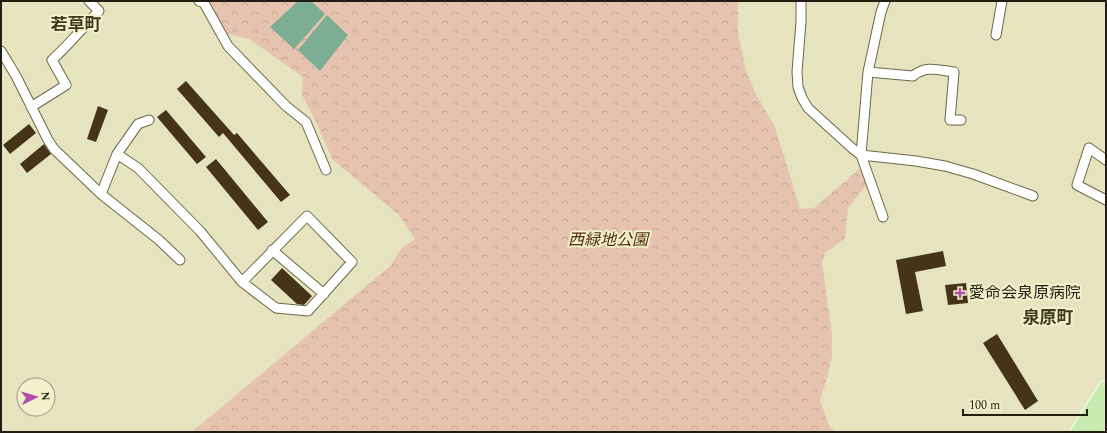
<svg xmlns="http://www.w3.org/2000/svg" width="1107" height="433" font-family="Spectral,'Noto Sans JP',serif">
<defs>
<pattern id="forest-crowns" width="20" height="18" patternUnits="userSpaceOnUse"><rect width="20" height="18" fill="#e6c3ae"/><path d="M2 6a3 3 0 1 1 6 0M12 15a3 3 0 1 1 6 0" fill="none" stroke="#c5a795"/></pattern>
</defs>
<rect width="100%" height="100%" fill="#e5e4be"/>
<!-- forest -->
<path fill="url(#forest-crowns)" d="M202,1h536v32l7,34 10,26 20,34 25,82 14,-1 48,-41 7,15 -21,26 -3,30 -20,15 -3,10 10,70v23l-5,22 -7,22 10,28 7,4h-645l198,-166 12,-18 13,-9 -16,-24 -66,-55 -18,-40 -13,-25 1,-18 -54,-38 -22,-5 -20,-30z"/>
<!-- water -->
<path fill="#7cae93" d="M298,1h13l14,13 -31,35 -24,-22z
M327,15l21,20 -28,36 -22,-21z"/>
<!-- building -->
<path fill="#453417" d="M186,81l48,54 3,-2 53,62 -9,7 -58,-69 -4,4 -42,-48z
M98,106l10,4 -12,32 -9,-3z
M166,110l40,47 -9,7 -40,-47z
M29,124l7,9 -26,21 -7,-9z
M44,144l7,10 -24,19 -7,-9z
M216,159l52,63 -10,8 -52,-63z
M943,251l3,15 -31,6 8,39 -17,3 -10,-54z
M282,268l30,28 -8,9 -7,-1 -26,-24z
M966,283l2,20 -20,2 -3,-20z
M997,334l41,67 -13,9 -42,-67z"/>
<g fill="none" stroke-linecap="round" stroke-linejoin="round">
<!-- minor casing -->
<g stroke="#6a6947" stroke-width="11">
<path id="minor" d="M199,1l5,2 24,43 58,60 20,16 20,48
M801,1v21l-4,50 1,15 4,11 6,10 45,41 8,6 55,6 29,5 28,8 60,22
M996,35l6,-34
M1,51l15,25 32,64 6,9 47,45 58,46 21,20
M868,72l45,4c13,-11 25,-6 41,-4l-4,48h11
M31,107l35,-22 -14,-25c17,-15 31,-33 47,-49l-10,-10
M117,154l21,14 62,63 42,51 34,26 32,3 44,-49 -45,-46 -65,66
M1106,160l-17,-12 -12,37 29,15
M101,194l16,-40 21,-30 11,-4
M883,217l-22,-62 7,-83 13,-60 4,-11
M272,250l52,44"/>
</g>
<!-- trunk casing -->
<g stroke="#fff" stroke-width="18">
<path id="trunk" d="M1079,432l27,-43
M1093,432l13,-20"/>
</g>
<!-- minor -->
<use href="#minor" stroke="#fff" stroke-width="9"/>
<!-- trunk -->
<use href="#trunk" stroke="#c8ebb0" stroke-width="16"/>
</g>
<!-- markers -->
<path fill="#b64bab" stroke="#f2f1cb" stroke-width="1.5" d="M958 287h4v4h4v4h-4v4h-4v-4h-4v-4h4z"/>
<g text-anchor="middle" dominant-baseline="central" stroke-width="4" stroke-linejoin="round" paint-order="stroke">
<!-- park labels -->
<g font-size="16" font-style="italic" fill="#582c0d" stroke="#f2f1cb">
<text x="608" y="240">西緑地公園</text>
</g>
<!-- poi labels -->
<g font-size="16" fill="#1f1e10" stroke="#f2f1cb" text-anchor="start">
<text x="969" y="293">愛命会泉原病院</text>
</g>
<!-- neighbourhood labels -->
<g font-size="17" font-weight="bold" fill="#3d3b1b" stroke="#f2f1cb">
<text x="76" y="25">若草町</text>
<text x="1048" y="318">泉原町</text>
</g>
</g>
<!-- border -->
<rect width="1107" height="433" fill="none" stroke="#1f1e10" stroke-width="4"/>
<!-- north arrow -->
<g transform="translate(36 397) rotate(85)"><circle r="19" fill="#f2f1cb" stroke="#9e9d80"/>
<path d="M0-3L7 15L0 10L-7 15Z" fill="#b64bab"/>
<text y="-6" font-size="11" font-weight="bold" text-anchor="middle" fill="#1f1e10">N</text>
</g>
<!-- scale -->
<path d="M963 409v6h124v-6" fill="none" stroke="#1f1e10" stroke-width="2"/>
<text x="969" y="409" font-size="12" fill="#1f1e10" stroke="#f2f1cb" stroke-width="3" paint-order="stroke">100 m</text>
</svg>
